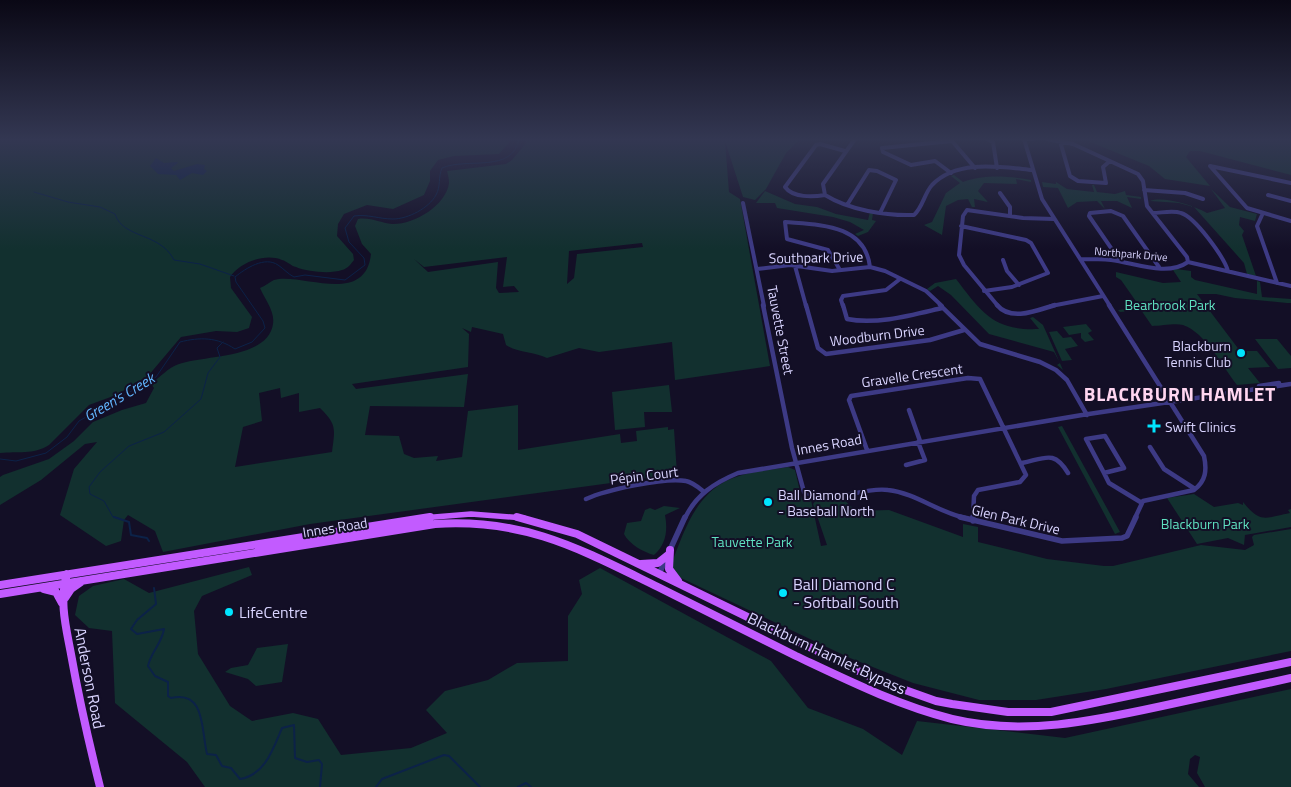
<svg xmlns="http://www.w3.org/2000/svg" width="1291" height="787" font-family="'Titillium Web',sans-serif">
<rect width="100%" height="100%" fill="#130f26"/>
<!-- green -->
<path fill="#12302f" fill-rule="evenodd" d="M0,139h508l1,4 -10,11 -45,2 -16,4 -8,11v10l-6,14 -31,14 -26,-4 -23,9 -6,10 -1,12 16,18 1,6c-3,4 -7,9 -12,10 -11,4 -34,2 -46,-3 -5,-1 -9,-6 -14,-7 -17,-7 -42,2 -52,17l1,11 21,29 -3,11 -12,4 -21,-1 -35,6 -33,39 -32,19 -27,10 -40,40c-16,10 -31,6 -49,8z
M526,139h274l-14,14 -20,36 -11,11 -12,-3 -18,-56 4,51 11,7 30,167 -95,14 -3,-38 -73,10 -20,-4 -32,10c-14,-7 -28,-5 -41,-13l-3,-11 -31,-7 -1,5 -9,-4 7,6 -1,33 -116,17 4,5 112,-15 -4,33 -94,-1 -5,29 34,1 5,18 10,4 24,-2 -2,5 26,-4 6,-46 50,-6v45l102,-16 1,9 16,-2 -1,-10 32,-4v3l6,-1 3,45 -367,50 -147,28 -8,-21 -27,-16 -4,5 -3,21 -15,5 -46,-31 14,-46 23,-27 -12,2 -44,36 -41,25v-28l3,-2 46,-16 25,-18 19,-19 29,-12 24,-7 8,-15 -3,-4c8,-6 18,-17 28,-20 25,-9 89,-5 94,-40 2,-13 -8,-24 -13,-36 5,-2 10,-6 14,-8 27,-8 91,27 97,-26l-9,-10 -7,-18 3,-7c13,-2 22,4 34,5 21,1 54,-18 57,-41 0,-4 -1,-8 -2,-12l59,-7 6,-4 14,-17zM642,243l1,4 -66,7 -3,24 -7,6 2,-33zM507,257l-4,30 11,-1 5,6 -20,1 -3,-5 2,-26 -70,10 -14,-13 10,8zM280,388l1,10 18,-5v19l21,-4c17,17 15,20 12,44l-97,15 8,-40 19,-6 -3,-28z
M1083,139h208v36l-91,-24h-10l-4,6 24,29 -45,-7 -16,-13z
M954,175l9,7c21,-8 46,-6 68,-2v2l-15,-3 1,5 -33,-1 -6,8 10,11 -14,-3 1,8h-3l-4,-8 -10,1 -12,6 -4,29 -18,-10 8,-3 14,-29 14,-10 -9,-7z
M1042,182l14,2v-2l11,7 27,3 -2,-7h2l3,7 18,2 10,-3 1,4 15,2v2l-14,-2 5,11 -15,-7h-16l4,8 -8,-8 -20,1 -9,6 -10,-20 -15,-1z
M1211,189l19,18 27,7 -2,7 -15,-4 -1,8 5,6 -2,4 14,41 -9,-2 -3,-11 -50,-56 -15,-4 -29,-2c13,-5 43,4 57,12l18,-5z
M765,191l30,13 22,3 19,7 32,6 2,-8 3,1 -1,7 4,1 -8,11 -10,4 -3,-2 9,-4 -14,-8 -17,-5 -56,-9 -2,-5h-19z
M1176,269l15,2v6l4,3 62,14v-13l3,1 2,15 29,2v4h-4l-52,-5 -19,-4h-19l43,57h17l13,16 -22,1 12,15 -23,2c-15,-19 -31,-52 -54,-60 -8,-2 -22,1 -31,1l-11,-16 -21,2 -2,-2 22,-3 -19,-27 -5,-3v-5l47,11 18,-1 -8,-12z
M956,279c26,34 38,52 83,50l-9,-11 3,-1 10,8 20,45 -6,-5 3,-2 -6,-11 -65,-18 -38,-39 -13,-9 -8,5 -3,-2 8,-6z
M1086,324l6,7 -4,2 6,7 -9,2 -4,-4v-5l-12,2 -6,-8z
M1057,331l6,7 8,-1 7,9 -13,3 7,11 -10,1 -13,-29z
M1255,339h22l14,17v12l-13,1z
M669,385l3,27h-28l1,15 -30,3 -3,-38z
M1062,426l58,106 -5,2 -57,-107z
M788,467l7,3 7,30h9l10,46 6,-1 -14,-41 3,-4 26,-2 14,13 33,-1 74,27v-13l15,3v15l69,17 57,7h9l88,-21 44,5 9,-5 -2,-8 2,-2 37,-6v122l-185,38 -70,11h-57l-66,-17 -63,-25 -169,-80 -9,-6 -1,-7c14,-36 26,-77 68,-89 15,-5 33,-6 49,-9z
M1194,494l20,13 24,-4 5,2v-3c18,22 21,16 47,11l-2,-3 3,-1v18l-46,8 -1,10 -16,-7 -31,6 -30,-46z
M664,506l16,2 -15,7c3,15 1,30 -11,40 -11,-3 -25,-11 -30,-21l3,-11 14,-2 4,-11 5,-2 5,2z
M249,567l3,8 -50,21 -8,15 4,43 32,52 22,15 41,-8 25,6 23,36 70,-7 36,-15 -21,-23 19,-19 43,-11 29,-17 51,-2v-45l14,-22 -3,-14 21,-12 171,93 37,47 55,21 39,26 15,-34 148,17 226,-49v98h-86l-8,-14 3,-16 -5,-2 -5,4 -2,15 11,13h-994l-18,-25 -72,-59 -3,-72 -23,-3 -14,-13 4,-19 14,-10 31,-7 25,14z
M288,644l-6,38 -26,4 -8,-7 -23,-7 6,-4 17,-3 9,-17z"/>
<!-- water -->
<path fill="#0c2248" d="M156,158l8,5 13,-1 1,1 -7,5 3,3 23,-7 8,1 -1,4 3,2 -4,4 -11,-2 -12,7 -4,-5 -18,-1 -8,-8z"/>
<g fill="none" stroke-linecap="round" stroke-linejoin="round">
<!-- stream-far1 -->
<path stroke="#0c2248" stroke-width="1" d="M34,192l34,10 32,5 15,7c8,25 45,18 59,46l26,4 34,12
M0,459l16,2 30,-8 21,-16 12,-16 77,-44 24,-35c20,-5 37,-5 55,7l17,-7 13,-14 -2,-7 -27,-39 -1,-5c11,-9 30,-21 43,-12 6,4 10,9 16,12l11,-2 40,5 20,-15 -1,-7 -15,-16 -4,-14 9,-12c14,-2 25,3 39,3 15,0 36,-11 43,-24 5,-9 2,-18 6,-27 25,-11 71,6 77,-29
M118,518l-5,-1 -9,-16 -14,-7 -1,-7 11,-15 29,-26 35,-14 37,-33 7,-26 12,-16 -3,-9 6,-6"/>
<!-- stream -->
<path stroke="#0c2248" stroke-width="2" d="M114,517l15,5 2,13 16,3 2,3
M154,588l2,16 -19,16 -6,9 6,5 27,-5c-2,14 -13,23 -16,37l7,10 13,6v14l3,2c35,-8 30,32 36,56l9,1 6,11 9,2 9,11c25,-4 33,-30 42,-51l12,-3 1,33 12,4 12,-2 3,4 -2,23
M376,787l6,-8 62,-24 5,1 31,31
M518,787l8,-4 5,4"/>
<!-- minor-far2 -->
<path stroke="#3d3a85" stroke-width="4" d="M855,139l-32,45 2,11c24,15 61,21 89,20 9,-8 10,-21 18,-30 25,-26 69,-18 101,-15
M987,139l6,3 4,26
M1024,139h9
M1024,139l18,60 68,107
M1047,139l26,5 65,30 5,7 4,25 40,51 1,5
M1060,141l10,35 8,5 28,2 -3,-16 7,-6
M951,173l-16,-12 -24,4 -28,-13 -1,-4 70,-7 23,27
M1291,183l-81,-17 37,42 44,13
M1144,190l41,3 18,6
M1000,193l10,14v9
M825,195c-12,2 -32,3 -40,-8l31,-42 4,-1 25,7
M1268,195l23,6
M743,203l21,103
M847,205l22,-35 8,1 19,9 -15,31
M1153,213c8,0 20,-3 28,0 14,4 43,44 47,58
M1263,213l-6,13 20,57
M961,226l65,14 5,3 17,30 -36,14 -28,4
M1080,259c10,0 21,0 31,1 24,3 56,17 77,2
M1003,260l4,11 12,14
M1120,261l-31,-45 1,-3 21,-2 12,5 36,51
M1188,262l103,24
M795,266l11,40
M757,269l33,-4 42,6 38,-4 15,4 41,20 16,15
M840,270l-12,-20 -41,-11 -2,-17c34,3 80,2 85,45
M843,306l-2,-6 2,-4 43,-6 14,-11
M998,306l-34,-41 -5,-10 4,-39 4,-6 56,8 31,1
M1051,306l52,-10"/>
<!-- minor-far1 -->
<path stroke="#3d3a85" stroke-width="4.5" d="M763,305l29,143 12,44c6,2 13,4 19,5 21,2 43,-10 65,-7 27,3 50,22 77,28
M806,305l12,43 8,6 104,-14 34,-10
M843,305l4,14c30,6 65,-4 95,-11
M940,305l40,39 60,18 16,8 11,10 20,35
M997,305c14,17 41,5 58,0
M1109,305l95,151c3,14 2,25 -10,34l-51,11 -8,17
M1259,386l20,-3
M909,410l11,31
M1105,436l19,32 -20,5 -18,-34z
M1150,447l14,22 31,20
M867,450l-18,-50 2,-4 117,-18 12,1 46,96 -6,7 -42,8 -4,6 -1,22
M1022,463c24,-5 32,-13 46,10
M906,465l19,-5 -7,-18
M1104,473l5,10 33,20
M586,499c20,-9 79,-22 100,-18 6,1 12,6 17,10
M685,518c11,-23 29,-35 53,-45l344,-58 209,-31"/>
<!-- minor -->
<path stroke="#3d3a85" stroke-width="5.5" d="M960,517l102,24 60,-3 5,-2 9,-19
M973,521v-4
M669,552l16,-35
M659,574l7,-15"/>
<!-- major-far1 -->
<path stroke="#c25bff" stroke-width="5.5" d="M422,518l49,-4 53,4"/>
<!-- major -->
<path stroke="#c25bff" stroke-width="8" d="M517,517l60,17 300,146 59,21 16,3 56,8h43l240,-50
M670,550l-1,19 9,12
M641,564l17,-1 10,-8
M67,574c-8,28 -1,53 4,80 8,45 18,89 29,133
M0,585l430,-68
M44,589l12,3 6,11
M0,594l435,-70c90,-6 145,25 223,63 46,23 92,46 138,69 51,24 101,49 156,63 71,17 141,2 210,-13 43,-9 86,-19 129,-28
M65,598l6,-9 10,-7"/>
</g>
<!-- sky -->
<linearGradient id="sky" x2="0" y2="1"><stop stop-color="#0a0815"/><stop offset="0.56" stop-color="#333752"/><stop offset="1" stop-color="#333752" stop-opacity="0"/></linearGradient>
<rect width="1291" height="249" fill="url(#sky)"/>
<!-- markers -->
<g fill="#00e5ff" stroke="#130f26" stroke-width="2">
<circle cx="1241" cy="353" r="5"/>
<path d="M1151.5 418.5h5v5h5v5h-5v5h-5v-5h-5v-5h5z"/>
<circle cx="768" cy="502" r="5"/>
<circle cx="783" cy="593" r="5"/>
<circle cx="229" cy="612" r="5"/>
</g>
<g text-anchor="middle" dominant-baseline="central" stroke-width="4" stroke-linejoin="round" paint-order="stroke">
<!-- far-street labels -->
<g font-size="11" fill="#d9d4ff" stroke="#130f26">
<text transform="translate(1131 254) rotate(5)">Northpark Drive</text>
</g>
<!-- street labels -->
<g font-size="14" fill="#d9d4ff" stroke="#130f26">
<text transform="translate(816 257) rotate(-1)">Southpark Drive</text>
<text transform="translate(781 330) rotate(79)">Tauvette Street</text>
<text transform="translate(877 335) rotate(-7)">Woodburn Drive</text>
<text transform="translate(912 375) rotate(-8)">Gravelle Crescent</text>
<text transform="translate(829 444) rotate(-10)">Innes Road</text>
<text transform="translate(644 475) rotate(-7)">Pépin Court</text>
<text transform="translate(1016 519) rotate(13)">Glen Park Drive</text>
<text transform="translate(335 527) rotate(-9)">Innes Road</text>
</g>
<!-- park labels -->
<g font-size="14" fill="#5fe0c0" stroke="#130f26">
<text x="1170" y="304">Bearbrook Park</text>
<text x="1205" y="523">Blackburn Park</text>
<text x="752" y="541">Tauvette Park</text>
</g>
<!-- poi labels -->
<g font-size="14" fill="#d9d4ff" stroke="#130f26" text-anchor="start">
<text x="1231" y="345" text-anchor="end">Blackburn<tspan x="1231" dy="16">Tennis Club</tspan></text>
<text x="1165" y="426">Swift Clinics</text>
<text x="778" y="494">Ball Diamond A<tspan x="778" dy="16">- Baseball North</tspan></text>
</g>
<!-- water labels -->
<g font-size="15" font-style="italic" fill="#62b6ff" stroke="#130f26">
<text transform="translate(119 397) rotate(-31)">Green's Creek</text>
</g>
<!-- near-poi labels -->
<g font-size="16" fill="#d9d4ff" stroke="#130f26" text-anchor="start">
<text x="793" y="584">Ball Diamond C<tspan x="793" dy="18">- Softball South</tspan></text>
<text x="239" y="612">LifeCentre</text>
</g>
<!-- near-street labels -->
<g font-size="16" fill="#d9d4ff" stroke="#130f26">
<text transform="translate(827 653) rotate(25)">Blackburn Hamlet Bypass</text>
<text transform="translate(90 678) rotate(79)">Anderson Road</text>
</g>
<!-- district labels -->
<g font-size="19" font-weight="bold" letter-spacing="1" fill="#ffd6f0" stroke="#130f26">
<text x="1180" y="393">BLACKBURN HAMLET</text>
</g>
</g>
</svg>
